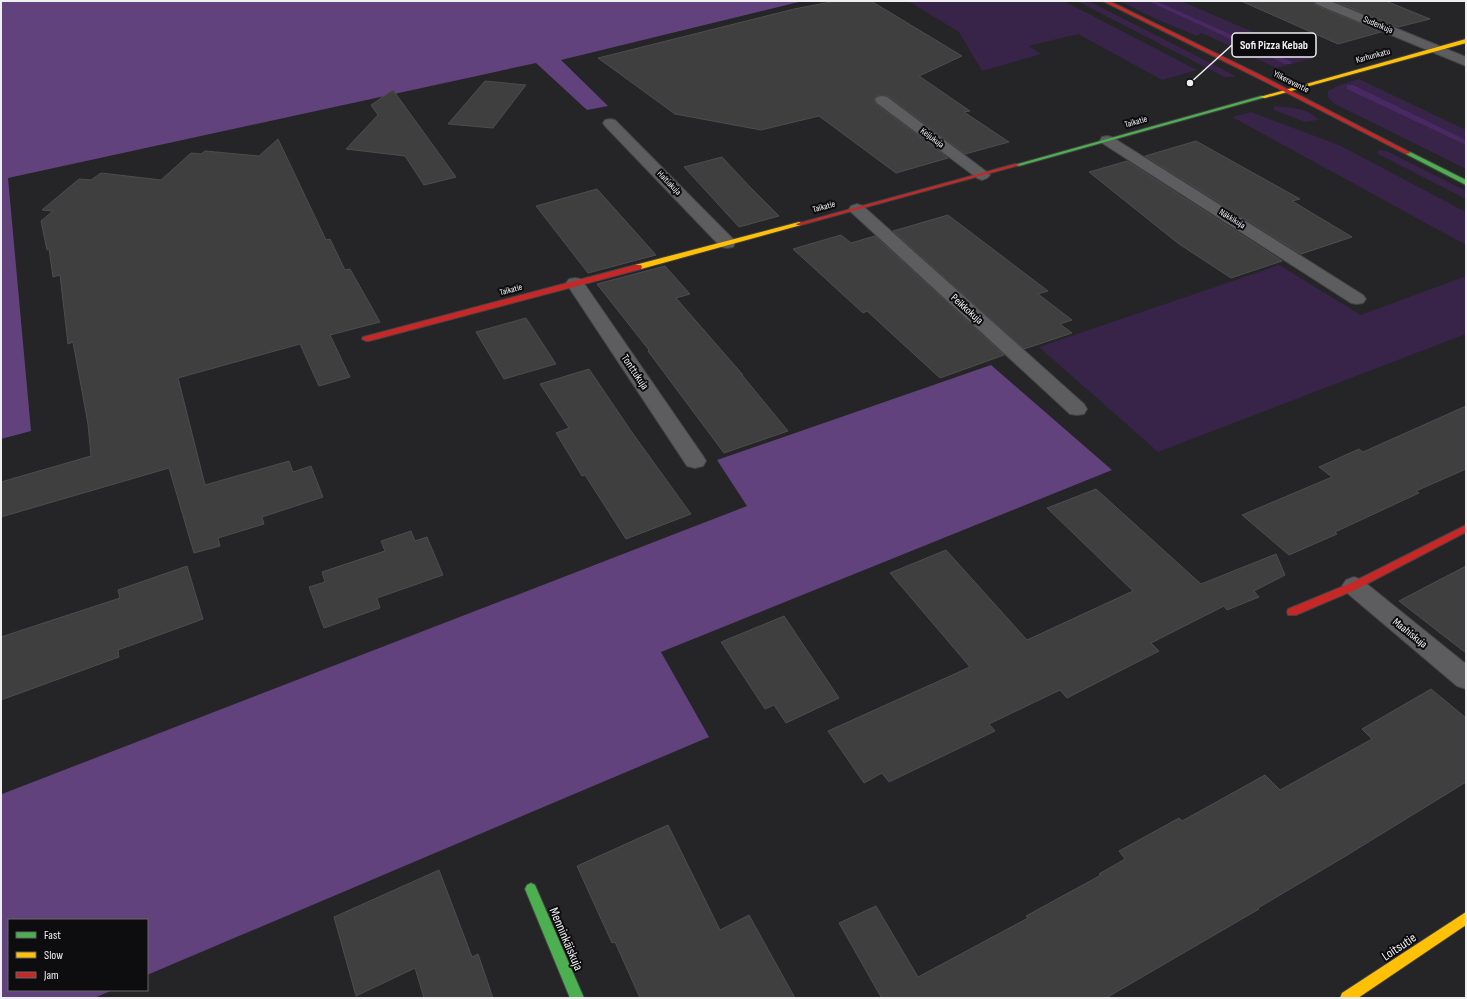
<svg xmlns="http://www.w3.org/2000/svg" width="1467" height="999" font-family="'Sofia Sans Condensed',sans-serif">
<rect width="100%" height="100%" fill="#252426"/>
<!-- green -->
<path fill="#382349" d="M908,1h156l133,69 -35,10 -84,-46 -49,12 12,8 -59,17 -23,-39z
M1077,1h12l145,74v2h-10z
M1120,1h61l133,57 -38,10 -74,-35 -5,3 -39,-16z
M1359,79l107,51v39l-131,-65 -7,-6v-7l12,-6z
M1274,106c14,1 36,2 44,14l-13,2 -31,-12z
M1251,112l88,33 127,67v33l-234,-128z
M1378,150l9,1 79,40v8l-88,-45z
M1279,265l82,50 105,-39v58l-308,118 -119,-105z"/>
<!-- forest -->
<path fill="#62427c" d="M1,1h802l-242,59 47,46 -21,4 -51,-47 -528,115 23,253 -30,8z
M991,365l121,105 -451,182 48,85 -562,238v-55h-138v70h104l-19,8h-93v-182l1,-22 745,-288 -30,-46z"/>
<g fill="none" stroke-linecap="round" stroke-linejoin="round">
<!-- stream -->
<path fill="#492963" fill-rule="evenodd" d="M1148,1h8l136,61 -1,2h-6z
M1347,85h6l113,55v5l-119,-56z"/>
</g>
<!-- building -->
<path fill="#403f40" stroke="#4d4c4e" d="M836,1h35l91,55 -43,20 51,35 -6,1 45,30 -44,12 -77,-58h-11l-3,3 2,5 72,54 -52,15 -77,-57 -58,14 -86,-16 -77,-56 196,-49z
M1241,1h72l2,4 66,27 -43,12z
M1334,1h52l44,18 -32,8z
M485,81l41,4 -33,43 -45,-4z
M393,90l63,87 -32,8 -19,-29 -59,-7 32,-34 -7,-10z
M278,139l48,101 4,-1 15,31 5,-1 30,53 -50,13 20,42 -31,9 -19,-42 -122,34 27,107 84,-24 4,11 18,-6 12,31 -61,20 2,7 -46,14 2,8 -26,7 -25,-85 -168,49v-35l90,-26 -3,-32 -15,-82 -5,2 -8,-69 -7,2 -4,-28 -2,1 -6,-29 12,-10 -11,-1 37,-31 12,1 10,-7 60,7 30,-27 10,1 4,-3 54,5z
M1196,141l104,58 -8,2 60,36 -51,17 -156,-98z
M722,157l29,31 28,28 -40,11 -55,-60z
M1127,161l155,100 -51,17 -52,-34 -90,-72z
M597,189l59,66 -68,18 -52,-67z
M948,215l100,76 -10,3 34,26 -12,4 12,9 -48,16 -131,-118z
M841,235l10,8 24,-7 129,119 -64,23 -73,-67 -4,2 -70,-64z
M665,266l25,28 -14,4 67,77h-1l46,56 -64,22 -76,-102 1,-1 -52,-66z
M526,318l30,46 -52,15 -28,-47z
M589,369l42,62 60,83 -65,25 -41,-64 -3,1 -26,-43 13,-5 -29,-44z
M1466,406v63l-50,22 3,2 -84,39 2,2 -48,21 -47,-40 90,-38 -13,-10 40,-18 4,3z
M1096,489l105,95 75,-30 9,21 -31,16 5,6 -32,13 -3,-4 -73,37 8,8 -92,47 -7,-8 -71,34 6,7 -106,51 -7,-9 -18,10 -36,-52 142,-64 -80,-94 56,-23 81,90 106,-49 -86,-83z
M411,531l4,10 12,-4 16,38 -66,23 3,10 -56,20 -15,-41 16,-5 -3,-10 63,-21 -4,-10z
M187,566l16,53 -85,31 1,7 -118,43v-63l119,-39 -2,-8z
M1466,566v87l-67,-52z
M784,616l55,82 -53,25 -12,-18 -9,4 -44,-67z
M1431,689l35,29v64l-122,75 -86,51 1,1 -153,89h-226l1,-1 -42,-74 37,-17 42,71 110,-59 -2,-2 75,-41 -2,-1 26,-15 -6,-8 60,-33 3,3 83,-46 15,15 92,-51 -10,-10z
M668,825l52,105 29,-15 46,83h-155l-25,-56 -3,1 -35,-77z
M439,870l33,87 6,-3 15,44h-69l-9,-30 -59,28 -22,-79z"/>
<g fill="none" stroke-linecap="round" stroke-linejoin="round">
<!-- street casing -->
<g stroke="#434244" stroke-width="2">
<path id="street" d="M1314,1h16l136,56v9l-150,-62z
M882,96l5,1 100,75 3,3 -3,3 -5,2 -5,-2 -100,-75 -2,-3 2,-3z
M610,119l5,1 118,119 2,4 -2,4 -6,1 -6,-1 -116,-121 -2,-3 2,-3z
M1107,136l5,1 251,158 3,4 -3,4 -6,1 -6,-1 -249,-160 -2,-3 2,-3z
M857,204l6,2 221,198 3,5 -3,5 -7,1 -7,-1 -219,-202 -2,-3 2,-3z
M575,278l6,1 122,177 3,5 -3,5 -8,2 -8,-2 -121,-183 3,-4z
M1354,577l8,3 104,84v25l-9,-3 -111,-94 -4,-6 4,-6z"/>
</g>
<!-- fast casing -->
<g stroke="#434244" stroke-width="2">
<path id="fast" d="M1261,96l5,1 -247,69 -5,-1z
M1406,152h4l56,28v5l-60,-31z
M531,883l4,2 49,113h-14l-45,-109 2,-4z"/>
</g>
<!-- slow casing -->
<g stroke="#434244" stroke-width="2">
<path id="slow" d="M1466,39v4l-201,55 -5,-1z
M799,222l2,1v2l-160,44h-6l-1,-2 1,-2z
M1466,912v13l-108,73h-18l2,-5z"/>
</g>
<!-- jam casing -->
<g stroke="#434244" stroke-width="2">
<path id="jam" d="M1103,1h6l153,75 149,77 -5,1 -148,-76z
M1015,164l5,1 -219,60h-4l-1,-1z
M635,265h6l1,2 -1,2 -272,72h-3l-4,-2 1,-2z
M1466,525v7l-109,57 -61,26h-8l-1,-3 1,-3 63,-26z"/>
</g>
<!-- street -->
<use href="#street" fill="#5d5c5e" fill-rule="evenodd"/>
<!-- fast -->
<use href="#fast" fill="#4caf50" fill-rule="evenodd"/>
<!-- slow -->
<use href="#slow" fill="#ffc107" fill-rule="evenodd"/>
<!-- jam -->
<use href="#jam" fill="#c62828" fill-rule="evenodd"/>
</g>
<g text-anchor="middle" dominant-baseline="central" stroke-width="4" stroke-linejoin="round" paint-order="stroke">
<!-- far-street labels -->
<g font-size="9" fill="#efeef1" stroke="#0d0c0f">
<text transform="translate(1378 25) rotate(23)">Sudenkuja</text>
<text transform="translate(1373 56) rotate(-15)">Karhunkatu</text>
<text transform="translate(1291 82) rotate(27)">Ylikeravantie</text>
<text transform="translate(1136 122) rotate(-16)">Taikatie</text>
<text transform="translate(932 138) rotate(37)">Keijukuja</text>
<text transform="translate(669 183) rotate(46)">Haltiakuja</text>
<text transform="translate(824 207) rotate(-15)">Taikatie</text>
<text transform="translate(1232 219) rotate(32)">Näkkikuja</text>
<text transform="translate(511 290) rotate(-15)">Taikatie</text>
</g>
<!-- street labels -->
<g font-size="11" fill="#efeef1" stroke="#0d0c0f">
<text transform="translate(967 309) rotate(42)">Peikkokuja</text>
<text transform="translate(635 372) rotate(56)">Tonttukuja</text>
<text transform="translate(1410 633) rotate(39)">Maahiskuja</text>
</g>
<!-- near-street labels -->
<g font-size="13" fill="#efeef1" stroke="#0d0c0f">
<text transform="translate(566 939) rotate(67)">Menninkäiskuja</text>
<text transform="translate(1399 947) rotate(-34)">Loitsutie</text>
</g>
</g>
<!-- callouts -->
<path fill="none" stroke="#efeef1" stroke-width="1.5" d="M1190 83L1232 45"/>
<circle fill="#efeef1" stroke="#0d0c0f" stroke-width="1.5" cx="1190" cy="83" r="4"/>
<rect fill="#0d0c0f" stroke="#efeef1" stroke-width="1.5" x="1232" y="33" width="84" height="24" rx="4"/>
<g font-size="12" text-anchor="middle" font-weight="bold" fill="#efeef1">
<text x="1274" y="49">Sofi Pizza Kebab</text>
</g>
<!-- border -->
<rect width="1467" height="999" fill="none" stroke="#efeef1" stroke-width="4"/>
<!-- legend -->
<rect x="8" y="919" width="140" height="72" fill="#0d0c0f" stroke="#676669"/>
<rect x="16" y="932" width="20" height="6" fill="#4caf50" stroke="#676669"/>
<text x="44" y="939" font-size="12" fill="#efeef1">Fast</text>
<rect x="16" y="952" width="20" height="6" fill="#ffc107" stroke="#676669"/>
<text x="44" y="959" font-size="12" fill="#efeef1">Slow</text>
<rect x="16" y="972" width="20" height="6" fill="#c62828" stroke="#676669"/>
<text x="44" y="979" font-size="12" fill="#efeef1">Jam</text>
</svg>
